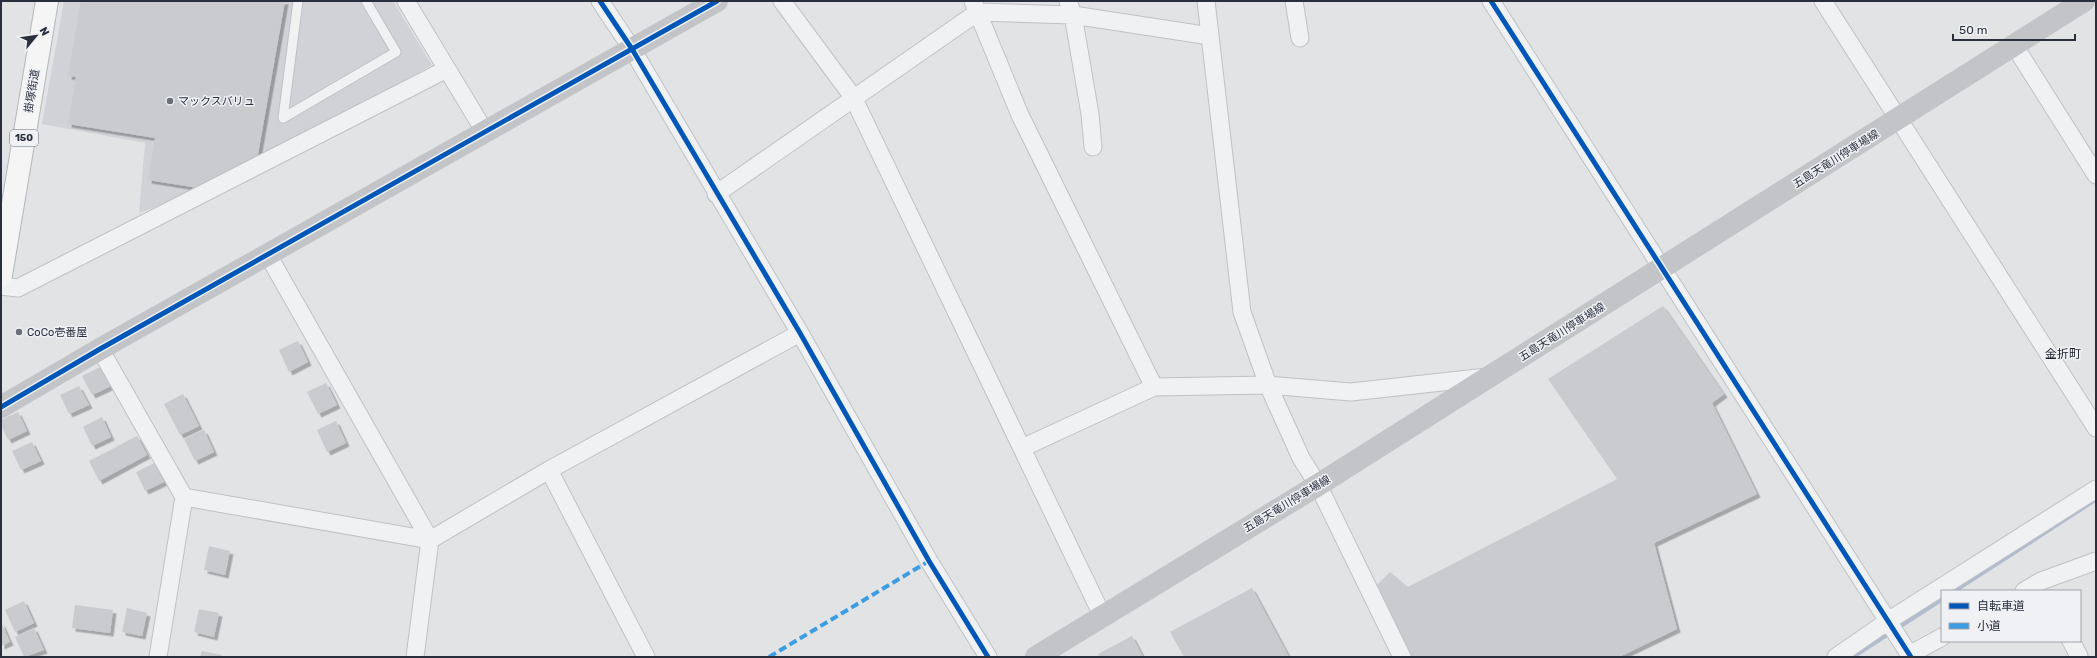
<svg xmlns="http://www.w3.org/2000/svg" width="2097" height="658" font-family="Rubik,'Noto Sans JP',sans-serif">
<defs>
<filter id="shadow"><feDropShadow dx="3.5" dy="3.5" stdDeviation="0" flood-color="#0004"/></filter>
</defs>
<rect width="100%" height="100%" fill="#e1e3e5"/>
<!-- built -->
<path fill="#d0d2d8" d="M64,1h329l39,64 -173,96 -60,30 -60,22 6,-70 -103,-19z"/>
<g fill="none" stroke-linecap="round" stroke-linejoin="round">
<!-- stream -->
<path stroke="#b1bdcf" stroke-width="5" d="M1954,591l142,-92
M1852,657l90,-58"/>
</g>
<!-- building -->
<path fill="#c9cbce" filter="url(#shadow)" d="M81,1h204l-28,159 -59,28 -50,-8 7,-42 -87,-14 8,-47 -8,-1z
M1663,306l61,88 -12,9 45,91 -103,49 23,86 -58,28h-217l-32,-65 20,-20 18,15 209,-108 -69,-100z
M298,341l10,21 -19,10 -10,-22z
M102,366l9,20 -19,9 -10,-19z
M326,383l11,22 -19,9 -11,-22z
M79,386l10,19 -20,9 -9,-19z
M183,394l16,32 -19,9 -16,-31z
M18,412l9,19 -19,9 -7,-15v-5z
M102,417l9,20 -19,9 -9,-19z
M336,421l10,22 -19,9 -10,-22z
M204,430l10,22 -19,9 -11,-22z
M137,436l10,19 -48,26 -10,-20z
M32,442l9,19 -20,9 -9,-19z
M155,463l9,19 -19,9 -9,-19z
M209,546l21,5 -5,24 -21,-5z
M1252,588l37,69h-105l-14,-25z
M24,601l10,22 -19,9 -10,-22z
M75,605l38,5 -3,23 -38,-5z
M127,608l20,5 -5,23 -20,-4z
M199,609l20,4 -5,24 -20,-5z
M1,622l9,20 -9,4z
M34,628l10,22 -20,7 -9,-20z
M1132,636l11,21h-43l-2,-3z
M202,651l20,4v2h-22z"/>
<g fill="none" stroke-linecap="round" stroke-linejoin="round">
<!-- lane casing -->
<g stroke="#bfc1c3" stroke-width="11">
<path id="lane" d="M298,1l-15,117 113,-66 -30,-51"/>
</g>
<!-- street casing -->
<g stroke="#bfc1c3" stroke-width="19">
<path id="street" d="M406,1l79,131
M600,1l32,48 168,284 129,228 59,96
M782,1l71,96 249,518
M973,1l47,114 134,272
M1068,1l5,14 17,99 3,33
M1206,1l36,311 26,73 33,73 17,27 84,172
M1294,1l6,37
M1491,1l420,656
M1823,1l273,427
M2014,45l82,130
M716,194l262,-182 95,3 137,21
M268,255l162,285 -15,117
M1,286l17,2 429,-219
M100,349l84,148 -26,160
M1022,448l132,-61 114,-2 83,7 136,-15
M549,470l97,187
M184,497l246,43 119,-70 251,-137
M2024,591l17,-10 55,-20
M2071,641l8,15
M1909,655l33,-18
M1836,657l52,-36 208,-132"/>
</g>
<!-- highway casing -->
<g stroke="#b4b6ba" stroke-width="24">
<path id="highway" d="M1,275l46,-274"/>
</g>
<!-- lane -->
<use href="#lane" stroke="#f0f1f3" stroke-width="9"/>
<!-- street -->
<use href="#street" stroke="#f0f1f3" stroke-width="17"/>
<!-- secondary -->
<path stroke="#c2c4c8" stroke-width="22" d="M1,407l99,-58 617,-348
M1036,657l282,-172 766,-484"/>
<!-- highway -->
<use href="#highway" stroke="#f5f5f6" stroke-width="22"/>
<!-- quiet -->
<path stroke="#3d9de3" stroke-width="4" stroke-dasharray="8 4" stroke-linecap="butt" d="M769,657l160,-96"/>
<!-- cycleway casing -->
<g stroke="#eff1f5" stroke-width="8">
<path id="cycleway" d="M600,1l32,48 168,284 129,228 59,96
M1491,1l420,656
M1,407l99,-58 617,-348"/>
</g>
<!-- cycleway -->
<use href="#cycleway" stroke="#0057b8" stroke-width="5"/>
</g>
<!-- markers -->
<g fill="#696e78" stroke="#eff1f5" stroke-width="1.5">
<circle cx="170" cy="101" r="4"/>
<circle cx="19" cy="332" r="4"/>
</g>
<g text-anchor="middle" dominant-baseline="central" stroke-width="3" stroke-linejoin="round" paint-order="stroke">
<!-- shield labels -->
<rect fill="#eff1f5" stroke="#646974" stroke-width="1" x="10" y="130" width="28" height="16" rx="3"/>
<g font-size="10" font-weight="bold" fill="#292f3d">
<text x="24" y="138">150</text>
</g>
<!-- street labels -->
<g font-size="11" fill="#292f3d" stroke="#eff1f5">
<text transform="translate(32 91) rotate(-81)">掛塚街道</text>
<text transform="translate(1836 159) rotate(-32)">五島天竜川停車場線</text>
<text transform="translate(1562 332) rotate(-32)">五島天竜川停車場線</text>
<text transform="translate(1287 504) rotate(-31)">五島天竜川停車場線</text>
</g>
<!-- poi labels -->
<g font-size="11" fill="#292f3d" stroke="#eff1f5" text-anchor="start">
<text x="178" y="101">マックスバリュ</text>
<text x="27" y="332">CoCo壱番屋</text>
</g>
<!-- neighbourhood labels -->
<g font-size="12" fill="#1c202e" stroke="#eff1f5">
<text x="2063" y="354">金折町</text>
</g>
</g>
<!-- border -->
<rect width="2097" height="658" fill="none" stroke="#292f3d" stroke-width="4"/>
<!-- legend -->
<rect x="1941" y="590" width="140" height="52" fill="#eff1f5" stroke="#a0a3ab"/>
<rect x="1949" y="603" width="20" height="6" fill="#0057b8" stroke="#a0a3ab"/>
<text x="1977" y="610" font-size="12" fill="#292f3d">自転車道</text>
<rect x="1949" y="623" width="20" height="6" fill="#3d9de3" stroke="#a0a3ab"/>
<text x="1977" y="630" font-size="12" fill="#292f3d">小道</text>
<!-- north arrow -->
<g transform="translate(36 36) rotate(61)" stroke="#eff1f5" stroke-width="3" paint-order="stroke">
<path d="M0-3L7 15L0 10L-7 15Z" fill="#292f3d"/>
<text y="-6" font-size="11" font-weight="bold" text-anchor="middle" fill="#292f3d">N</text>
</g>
<!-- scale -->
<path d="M1953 34v6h122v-6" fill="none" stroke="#292f3d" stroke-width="2"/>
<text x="1959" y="34" font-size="12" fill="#292f3d" stroke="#eff1f5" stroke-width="3" paint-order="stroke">50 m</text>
</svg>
